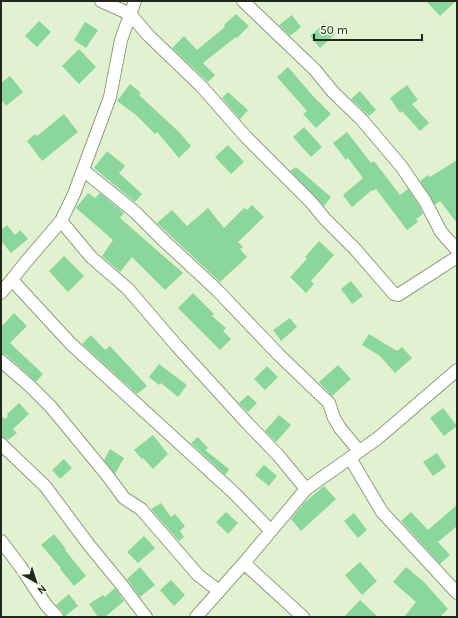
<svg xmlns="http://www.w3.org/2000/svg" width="458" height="618" font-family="Karla,sans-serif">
<rect width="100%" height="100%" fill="#e2f2d0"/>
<!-- building -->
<path fill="#8bd69d" d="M426,1h30l-16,15z
M236,14l13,12 -12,12 -1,-1 -33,26 12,12 -7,7 -36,-34 12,-12 13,14 28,-23 -1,-2z
M292,15l9,12 -11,9 -11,-11z
M39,21l12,11 -14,15 -12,-11z
M85,22l13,8 -12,18 -12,-8z
M325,23l10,11 -15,14 -10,-12z
M79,49l17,18 -17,17 -17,-18z
M288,67l25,29 18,18 -15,14 -13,-14 4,-3 -30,-34z
M10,76l13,16 -17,14 -5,-7v-16z
M130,84l11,9 -2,2 40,37 12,14 -12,12 -22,-26 -2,2 -19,-19 -19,-14z
M407,85l11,15 -6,4 17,19 -9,8 -18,-20 -2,2 -10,-15z
M360,91l16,19 -7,6 -18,-17z
M228,92l20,18 -8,9 -18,-21z
M64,114l14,18 -36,29 -15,-20 8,-7 2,2z
M304,127l18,20 -11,10 -18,-20z
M347,132l24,31 3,-2 26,34 8,-6 11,16 4,9 -7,5 2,3 -11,8 -31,-41 -3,2 -1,-1 -20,17 -9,-12 20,-17 -15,-20 -2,2 -13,-17z
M228,145l16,17 -13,12 -16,-17z
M107,151l18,15 -6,7 23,21 -7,8 -41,-34z
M457,160v63l-17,-22 -5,4 -15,-24 8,-6 2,2z
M296,167l35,30 -7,9 -34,-35z
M88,193l7,5 5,-5 24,20 -4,5 63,55 -18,17 -33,-33 -12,15 -18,-16 11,-16 -37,-32z
M252,205l12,12 -26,25 5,5 -3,2 7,8 -27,25 -63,-59 15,-13 15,16 21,-18 16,20 20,-20 3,2z
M7,225l8,10 5,-5 8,9 -17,14 -10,-12v-11z
M319,241l15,14 -23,26 3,3 -8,9 -16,-16 17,-18 -2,-2z
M64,256l20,20 -16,16 -19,-21z
M351,281l12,15 -11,8 -11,-15z
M193,293l21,21 -2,2 14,12 -3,3 8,8 -11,11 -42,-42z
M14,313l13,13 -17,17 33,31 -7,8 -30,-27 -5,-1v-27z
M290,318l7,9 -16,14 -8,-11z
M369,334l28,17 5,-4 10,11 -17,15 -15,-17 -18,-11z
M91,335l14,15 5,-4 37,40 -10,8 -55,-50z
M159,364l28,21 -9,12 -17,-14 -2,2 -10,-8z
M338,365l13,14 -19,17 -13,-14z
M267,366l11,11 -13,13 -11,-11z
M248,395l9,8 -9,9 -9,-9z
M19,403l10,11 -16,15 4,4 -9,7 -7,-3v-22l4,4 3,-3 -1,-2z
M443,408l14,18 -13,10 -14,-18z
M279,415l12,10 -15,17 -11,-11z
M153,435l15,19 -15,15 -10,-11 -1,1 -8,-9z
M198,437l10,11 -3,2 24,19 -4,6 -34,-32z
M110,449l14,9 -9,16 -11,-14z
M437,453l9,14 -13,9 -10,-14z
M64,459l8,9 -12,11 -8,-9z
M264,465l13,11 -8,10 -14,-11z
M324,486l12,13 -35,32 -10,-12 14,-17z
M161,503l10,14 4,-3 10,12 -5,5 4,6 -5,4 -28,-32z
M457,505v21l-19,16 12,13 -10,9 -39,-43 10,-9 17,18z
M226,512l12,11 -10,11 -12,-12z
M354,513l13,17 -9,8 -14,-17z
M54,534l12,15 -1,1 21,26 -12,10 -14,-17 1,-1 -20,-23z
M144,536l11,12 -17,15 -11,-11z
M360,562l17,19 -15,14 -17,-20z
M140,567l15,18 -15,12 -13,-18z
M406,567l18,15 24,27 -8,8h-36l12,-15 -23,-20z
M171,580l14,15 -11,11 -14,-16z
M115,588l9,13 -19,16h-7l-9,-13 14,-9 2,2z
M69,594l9,12 -14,11 -1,-5 -7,-7z
M360,600l18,17h-34z"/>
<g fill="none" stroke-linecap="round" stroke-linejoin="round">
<!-- street casing -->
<g stroke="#8f9e7f" stroke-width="14">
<path id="street" d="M101,1l29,13 18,21 54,52 44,50 65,65 14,17 30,30 39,45 4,1 59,-38
M243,1l72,69 18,22 29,28 39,46 24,35 16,31 16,18
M83,170l52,42 26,26 55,51 63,66 50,48 5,15 6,10 19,23
M61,221l30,36 37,32 48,56 72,79 30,31 28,34
M12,280l59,64 163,149 37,38
M1,293l24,-30 36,-42 13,-27 36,-97 11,-57 14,-39
M1,361l29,25 21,21 56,68 17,23 17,11 57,66 21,16
M1,444l44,42 44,59 32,39 25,33
M350,458l32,54 75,81
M1,541l19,25 26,39 11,12
M244,563l59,54
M196,617l48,-54 62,-74 72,-51 79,-68"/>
</g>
<!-- street -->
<use href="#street" stroke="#fff" stroke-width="12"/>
</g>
<!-- border -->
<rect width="458" height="618" fill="none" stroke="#21271b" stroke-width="4"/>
<!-- north arrow -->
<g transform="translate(36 582) rotate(141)" stroke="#f1fee3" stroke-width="3" paint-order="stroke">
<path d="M0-3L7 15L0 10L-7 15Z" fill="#21271b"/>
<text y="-6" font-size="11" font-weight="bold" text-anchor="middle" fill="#21271b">N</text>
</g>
<!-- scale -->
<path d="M314 34v6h108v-6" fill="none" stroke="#21271b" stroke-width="2"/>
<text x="320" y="34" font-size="12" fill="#21271b" stroke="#f1fee3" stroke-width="3" paint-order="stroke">50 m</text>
</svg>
